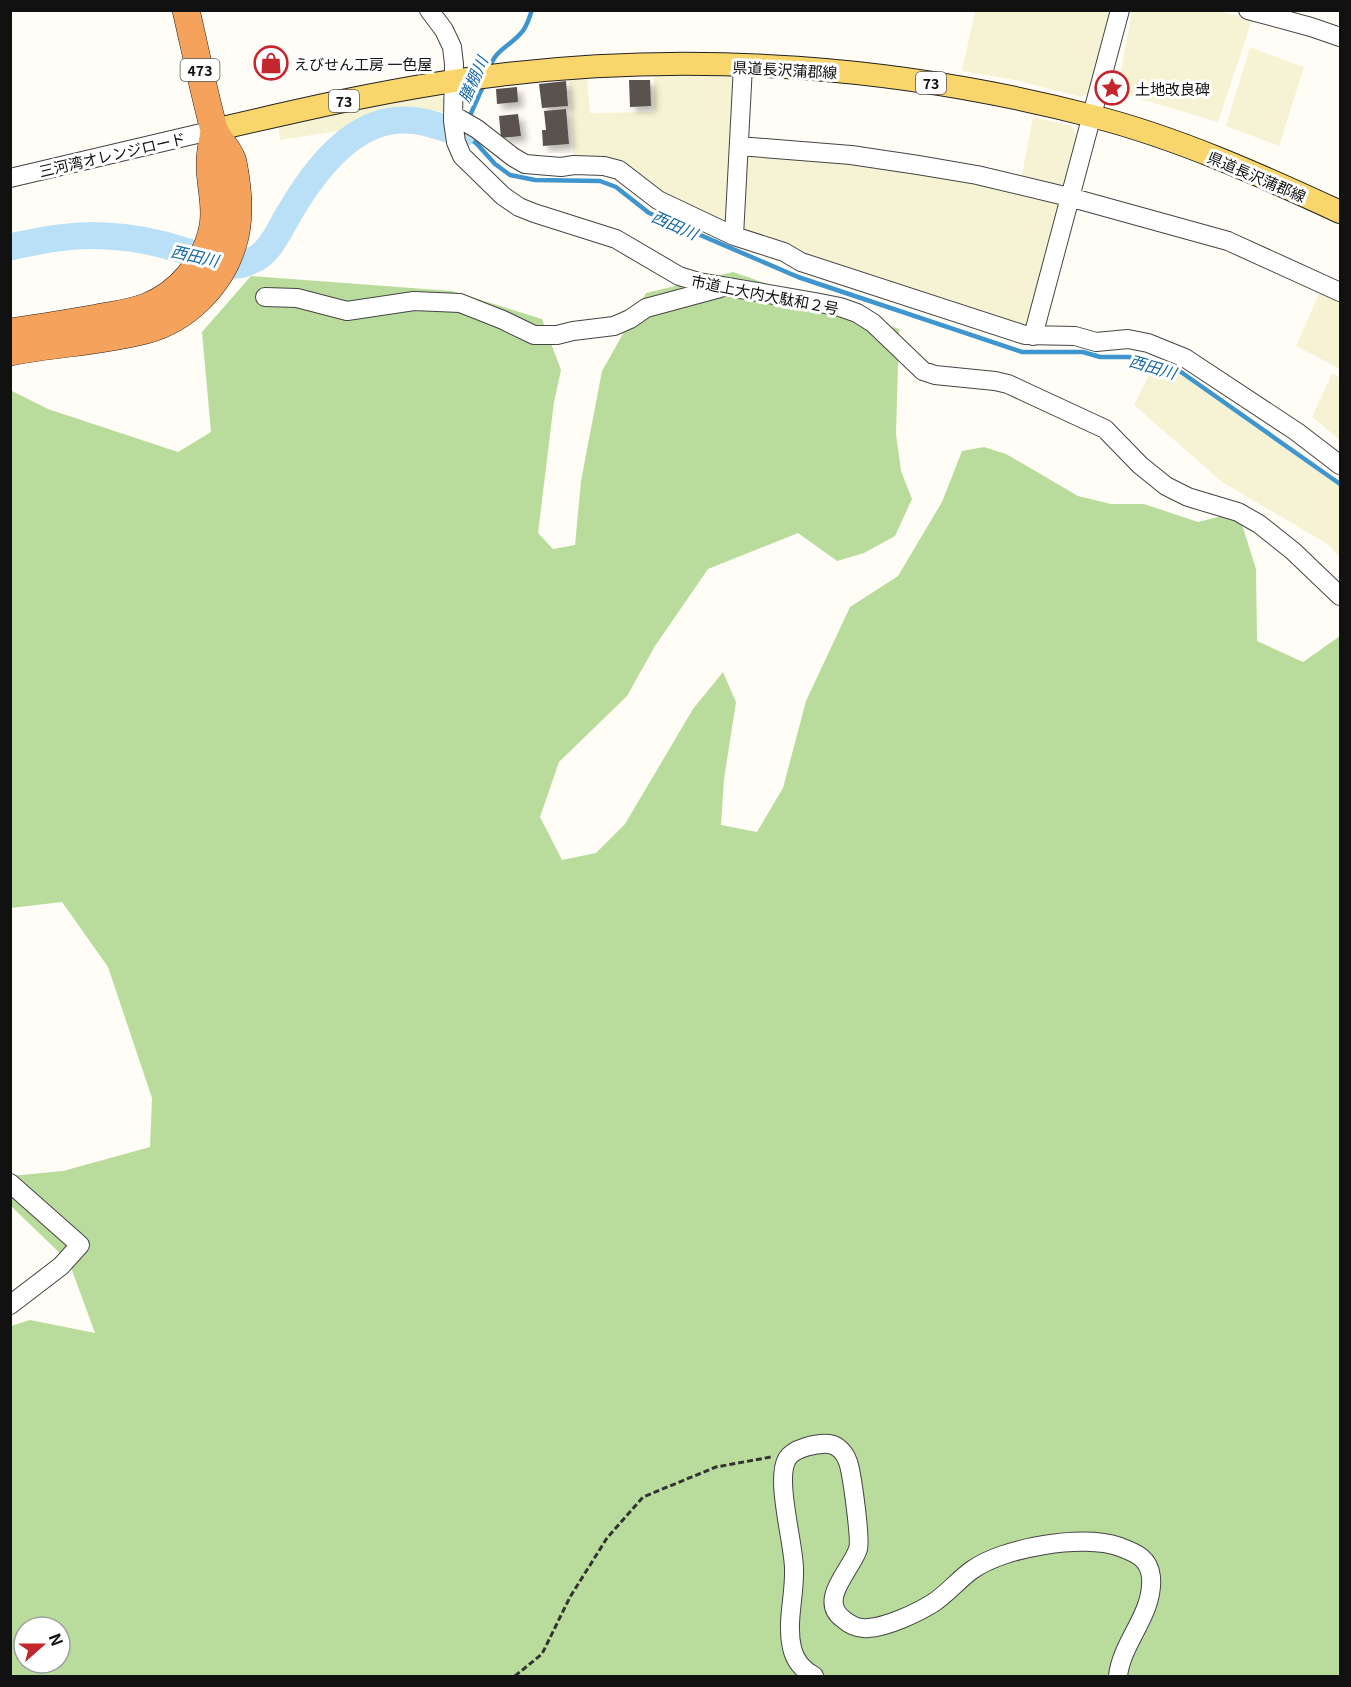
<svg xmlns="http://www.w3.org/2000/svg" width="1351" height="1687" font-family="Georgia,'Noto Sans JP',serif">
<defs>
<filter id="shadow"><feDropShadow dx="5.5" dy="5.5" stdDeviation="3" flood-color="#0004"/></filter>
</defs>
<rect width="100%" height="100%" fill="#fffdf5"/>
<!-- farmland -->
<path fill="#f6f3d4" d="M975,11h140l-25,82 -9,4 -66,-17 -53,-9z
M1132,11h87l33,9 -34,102 -101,-30z
M1250,47l54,20 -25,79 -53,-20z
M654,75h81l-4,151 -75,-33 -82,-32 -5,-83h18l3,35 64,-1z
M436,93l12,9 -3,10 -38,-5 -13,3 -49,20 -65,10 -2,-14z
M1033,117l39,9 5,11 -12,48 -7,4 -37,-9z
M750,152l167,18 143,31 -31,127 -286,-93v-79z
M1321,289l19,11v69l-44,-23z
M1153,367l34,10 153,108v73l-11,-13 -107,-63 -88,-77z
M1332,373l8,5v62l-28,-23z"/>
<!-- forest -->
<path fill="#b9dc9c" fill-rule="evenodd" d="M733,272l166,57 -3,105 5,37 11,28 -17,37 -31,17 -27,8 -39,-28 -90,36 -53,77 -28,50 -68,66 -19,55 22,43 34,-7 29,-29 68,-115 30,-37 13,30 -12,77 -3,46 36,7 26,-44 23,-87 44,-94 48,-31 44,-74 20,-51 22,-4 22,7 72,42 33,8h33l54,18 40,-10 18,57 1,72 46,21 37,-26v1040h-1329v-350l19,-6 65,13 -26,-71 -58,-56v-30l52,-5 87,-24 2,-49 -44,-131 -46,-65 -51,6 -1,-518 38,19 130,43 33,-20 -9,-100 49,-56 201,15 90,28 19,51 -7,32 -16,131 15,16 22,-4 6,-64 21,-110 44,-78zM24,1627h36v36h-36z"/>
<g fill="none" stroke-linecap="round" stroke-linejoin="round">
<!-- stream -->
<path stroke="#3f96cf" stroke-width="4.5" d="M489,70c6,-21 19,-22 32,-37 6,-6 8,-15 11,-23
M468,120l16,-36
M462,133l15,11 18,20 15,11 25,5 65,1 16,6 33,26 149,64 224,75h61l17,5h29l52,15 159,112"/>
<!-- river -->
<path stroke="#b9e0f7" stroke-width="27" d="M10,247c32,-7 63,-13 95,-11 26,1 56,7 80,15 14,4 39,15 53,14 5,0 13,-4 17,-6 17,-9 25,-31 35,-47 24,-41 62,-93 115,-92 19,0 39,8 57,14"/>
</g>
<!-- building -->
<path fill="#5a524d" filter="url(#shadow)" d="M629,80h21l1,26 -21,1z
M566,81l2,25 -26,2 -3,-24z
M517,87l1,15 -21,2 -1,-15z
M566,109l3,35 -26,2 -1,-16h4l-2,-19z
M518,114l3,22 -20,2 -2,-22z"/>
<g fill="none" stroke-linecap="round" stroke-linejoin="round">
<!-- minor casing -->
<g stroke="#444" stroke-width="20">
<path id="minor" d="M429,10l15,20 8,17 2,17 -1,57 3,21 6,14 41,40 16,11 15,6 82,26 63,37 20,6 116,20 25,5 17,6 16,10 50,48 12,4 60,6 13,3 97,45 35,36 26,21 22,11 50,15 21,12 34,27 47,45
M1248,10l63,17 29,10
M453,115l24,14 36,28 12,7 36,3 13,-2 30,1 15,4 39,30 76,36 50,16 17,10 224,73 50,1 21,6 32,-3 20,4 37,15 112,74 43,33
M739,146l112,9 67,10 59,10 92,22 159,44 112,51
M10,178l204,-48
M734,236l9,-170
M265,297l32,1 50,13 67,-10 46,2 43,17 31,15h23l16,-4 41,-5 16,-7 16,-11 74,-20
M1033,336l87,-326
M10,1183l70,62 -19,21 -51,39
M814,1676c-11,-6 -19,-15 -22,-28 -6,-26 3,-53 2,-79 0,-25 -19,-89 -7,-110 6,-11 30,-16 42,-15 9,1 16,9 19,18 4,11 13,78 10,87 -6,20 -41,51 -15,70 7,6 16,10 25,9 19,-1 49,-15 65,-25 14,-9 25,-23 39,-33 32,-23 111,-36 148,-23 16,6 29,11 31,30 3,37 -29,64 -33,99"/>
</g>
<!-- major casing -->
<g stroke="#222" stroke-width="24">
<path id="major" d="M214,130c94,-22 189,-44 285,-55 196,-24 401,-9 593,41 86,22 168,59 248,96"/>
</g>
<!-- highway casing -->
<g stroke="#222" stroke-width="28">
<path id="highway" d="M10,332c29,-4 58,-9 87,-14 16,-3 33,-5 49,-11 34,-13 61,-46 67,-81 4,-23 -4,-43 -3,-64 0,-11 3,-21 4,-32
M10,352c45,-9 92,-10 136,-22 41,-11 75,-46 87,-86 8,-25 5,-57 0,-82 -3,-13 -17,-23 -20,-36 -10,-38 -18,-77 -27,-116"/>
</g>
<!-- path -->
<path stroke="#333" stroke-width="3" stroke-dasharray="6 3" stroke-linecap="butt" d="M515,1676l27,-22 28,-57 37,-59 36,-41 73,-30 55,-10"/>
<!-- minor -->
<use href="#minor" stroke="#fff" stroke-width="18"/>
<!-- major -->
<use href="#major" stroke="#f9d66b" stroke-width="22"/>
<!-- highway -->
<use href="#highway" stroke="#f5a25d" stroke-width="27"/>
</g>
<!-- icons -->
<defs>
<g id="shop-ring" transform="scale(1.725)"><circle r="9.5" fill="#fff" stroke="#c4262e" stroke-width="1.5"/><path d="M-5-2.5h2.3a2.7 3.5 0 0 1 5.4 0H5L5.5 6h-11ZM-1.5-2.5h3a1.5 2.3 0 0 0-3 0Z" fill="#c4262e"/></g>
<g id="sight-ring" transform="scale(1.725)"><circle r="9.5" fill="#fff" stroke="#c4262e" stroke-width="1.5"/><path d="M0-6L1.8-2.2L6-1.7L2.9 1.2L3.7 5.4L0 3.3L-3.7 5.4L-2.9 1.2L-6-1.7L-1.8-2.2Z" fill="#c4262e"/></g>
</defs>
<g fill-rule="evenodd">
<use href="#shop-ring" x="271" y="63"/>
<use href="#sight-ring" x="1112" y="88"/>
</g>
<g text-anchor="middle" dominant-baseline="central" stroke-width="6" stroke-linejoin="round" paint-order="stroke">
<!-- shield labels -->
<g fill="#fff" stroke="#585858" stroke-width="1.5">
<rect x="180.5" y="59" width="39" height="22" rx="4.5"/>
<rect x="916" y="72" width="30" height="22" rx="4.5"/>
<rect x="329" y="90" width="30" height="22" rx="4.5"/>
</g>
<g font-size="14" font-weight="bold" fill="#111">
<text x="200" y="70">473</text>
<text x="931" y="83">73</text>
<text x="344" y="101">73</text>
</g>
<!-- poi labels -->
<g font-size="15" fill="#111" stroke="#fff" text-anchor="start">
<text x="294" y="63">えびせん工房 一色屋</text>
<text x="1135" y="88">土地改良碑</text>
</g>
<!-- street labels -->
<g font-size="15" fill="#111" stroke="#fff">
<text transform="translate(785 69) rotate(3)">県道長沢蒲郡線</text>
<text transform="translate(112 154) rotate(-13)">三河湾オレンジロード</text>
<text transform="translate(1257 176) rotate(23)">県道長沢蒲郡線</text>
<text transform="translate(765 294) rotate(11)">市道上大内大駄和２号</text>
</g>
<!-- water labels -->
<g font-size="16" font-style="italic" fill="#1768a6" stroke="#fff">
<text transform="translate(472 79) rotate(-66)">膳棚川</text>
<text transform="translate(675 224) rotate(24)">西田川</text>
<text transform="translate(195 255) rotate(13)">西田川</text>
<text transform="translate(1153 366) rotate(16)">西田川</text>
</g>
</g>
<!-- border -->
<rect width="1351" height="1687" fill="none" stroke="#111111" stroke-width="24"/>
<!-- north arrow -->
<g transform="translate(42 1645) rotate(69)"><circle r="28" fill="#ffffff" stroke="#a0a0a0" stroke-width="1.5"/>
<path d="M0-4.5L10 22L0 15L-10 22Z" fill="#c4262e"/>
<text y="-9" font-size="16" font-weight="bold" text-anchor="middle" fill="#111111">N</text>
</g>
</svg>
